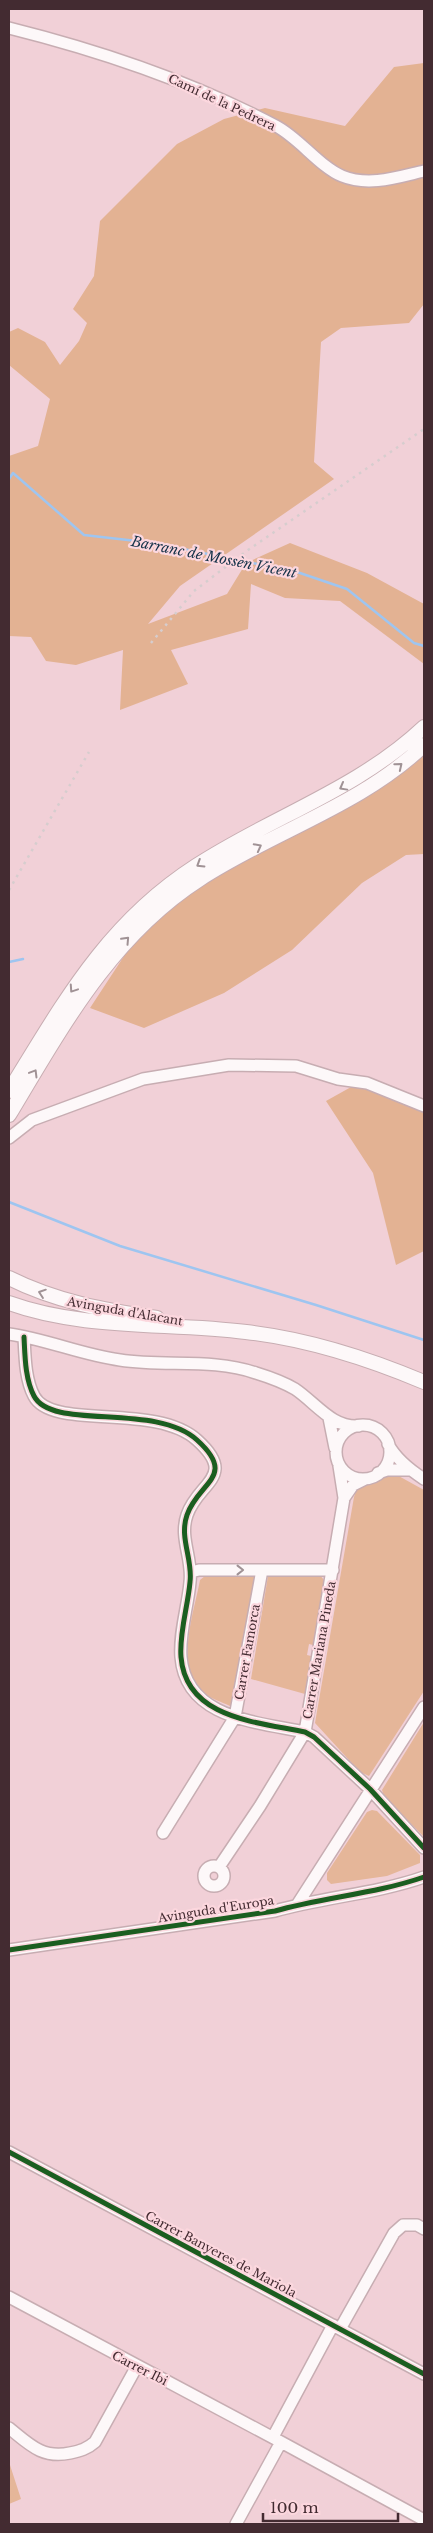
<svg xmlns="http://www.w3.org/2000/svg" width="433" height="2533" font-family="'Libre Baskerville',serif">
<rect width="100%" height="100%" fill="#f1d0d7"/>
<!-- green -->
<path fill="#e5b699" d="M395,1474l29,16v201l-55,85 -9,-4 -45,-49 39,-226 3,-9 30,-13z
M319,1574l5,6 -11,65 -4,-1 -2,11 4,1 -6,38 -54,-15 17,-103z
M253,1575l3,3 -25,128h-1c-8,-4 -18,-7 -25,-12 -32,-25 -11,-81 -5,-114l5,-4z
M424,1722v115l-40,-41 -2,-6z
M372,1810l5,1 43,44v8l-33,13 -56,8 -4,-4v-7l40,-61z
M9,2462l12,37 -12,5z"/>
<!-- forest -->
<path fill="#e3b293" d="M424,63v241l-15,19 -68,5 -20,14 -7,120 20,17 -154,107 -32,38 79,-30 19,-31 44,-20 77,30 57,31v60l-84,-63 -55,-3 -34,-14 -3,45 -77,21 17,34 -68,26 3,-60 -47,15 -30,-4 -15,-24 -22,-1v-180l29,-10 12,-47 -41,-34v-33l9,-4 27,14 15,23 19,-24 8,-18 -14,-14 21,-33 6,-55 77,-77 47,-25 41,-11 80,18 49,-59z
M424,740v114l-18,1 -44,28 -70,67 -68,43 -80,35 -54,-20 61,-93 243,-146z
M360,1082l64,19v150l-28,14 -23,-92 -47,-72z"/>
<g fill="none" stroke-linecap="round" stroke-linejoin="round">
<!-- stream -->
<path stroke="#9ec5f0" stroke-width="2.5" d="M9,479l4,-6 71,62 70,8 143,29 50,17 67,54 10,3
M9,962l14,-3
M9,1202l111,44 196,59 108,35"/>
<!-- minor casing -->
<g stroke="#c7adb2" stroke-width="14">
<path id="minor" d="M9,28c92,23 182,53 267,98 23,12 44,41 66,50 27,11 56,1 82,-5
M9,1138l23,-18 111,-41 86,-14 67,1 42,13 29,4 57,23
M9,1334c37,5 73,21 111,26 46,7 92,-2 136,13 13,4 27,9 39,16 21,14 37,39 64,37
M24,1337c1,19 1,42 10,59 18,35 121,6 163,44 41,37 1,42 -10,75 -8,23 6,44 3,67 -2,24 -11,51 -9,75 5,62 77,65 124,75l9,5 56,52 54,59
M329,1418l6,30
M336 1452a27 27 0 1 1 54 0a27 27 0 1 1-54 0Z
M388,1444c8,15 22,26 36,35
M339,1466l5,32 9,-13 12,-6
M378,1473l9,-3h24
M191,1572l8,-2h134
M163,1833l72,-116 27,-147
M204 1876a10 10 0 1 1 20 0a10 10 0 1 1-20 0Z
M219,1867l41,-61 45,-74 39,-234
M297,1905l127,-198
M9,1950l266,-39c49,-14 100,-17 149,-34
M9,2152l415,222
M9,2297l272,145 -45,82
M340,2329l54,-96 9,-8h14l7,4
M9,2428c20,16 33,31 61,25 10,-2 17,-4 25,-11l42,-76
M273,2437l60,-112
M281,2442l143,78"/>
</g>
<!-- major casing -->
<g stroke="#c7adb2" stroke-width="16">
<path id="major" d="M9,1091c54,-87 97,-167 187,-225 75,-49 161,-76 228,-139
M9,1115c53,-88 102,-179 191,-236 72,-47 162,-74 224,-134
M9,1278c48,24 95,32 148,40
M9,1303c75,27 159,19 237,29 62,7 121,26 178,50"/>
</g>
<!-- minor -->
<use href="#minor" stroke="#fdf8f9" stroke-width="11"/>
<!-- major -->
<use href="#major" stroke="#fdf8f9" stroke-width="14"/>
<!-- rail -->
<path stroke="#d6cdce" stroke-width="2.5" stroke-dasharray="2.5 5" stroke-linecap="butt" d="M151,643l43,-52 54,-41 176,-121
M9,890l80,-138"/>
<!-- cycleway casing -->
<g stroke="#fcd7de" stroke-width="8">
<path id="cycleway" d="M24,1337c1,19 1,42 10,59 18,35 121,6 163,44 41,37 1,42 -10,75 -8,23 6,44 3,67 -2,24 -11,51 -9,75 5,62 77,65 124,75l9,5 56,52 54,59
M9,1950l266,-39c49,-14 100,-17 149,-34
M9,2152l415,222"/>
</g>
<!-- cycleway -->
<use href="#cycleway" stroke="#1b5e20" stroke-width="5"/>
</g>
<!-- one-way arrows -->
<defs><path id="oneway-chevron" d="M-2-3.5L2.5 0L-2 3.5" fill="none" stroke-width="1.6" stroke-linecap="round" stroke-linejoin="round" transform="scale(1.25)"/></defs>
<g stroke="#a09295">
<use href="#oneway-chevron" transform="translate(399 766) rotate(-39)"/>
<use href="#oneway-chevron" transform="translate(343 787) rotate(151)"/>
<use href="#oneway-chevron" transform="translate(258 847) rotate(-28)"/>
<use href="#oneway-chevron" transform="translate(200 864) rotate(148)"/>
<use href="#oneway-chevron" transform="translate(126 940) rotate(-47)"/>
<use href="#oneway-chevron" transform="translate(73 989) rotate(124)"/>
<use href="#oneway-chevron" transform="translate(34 1073) rotate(-59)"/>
<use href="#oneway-chevron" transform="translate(42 1293) rotate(-161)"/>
<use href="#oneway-chevron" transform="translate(240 1570)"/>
</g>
<g text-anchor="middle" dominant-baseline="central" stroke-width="4.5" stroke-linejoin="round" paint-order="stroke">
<!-- street labels -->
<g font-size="12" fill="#432b31" stroke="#fcd7de">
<text transform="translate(222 102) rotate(25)">Camí de la Pedrera</text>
<text transform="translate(125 1311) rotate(10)">Avinguda d'Alacant</text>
<text transform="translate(319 1650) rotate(-80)">Carrer Mariana Pineda</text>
<text transform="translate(247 1652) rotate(-80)">Carrer Famorca</text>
<text transform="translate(216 1909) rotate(-9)">Avinguda d'Europa</text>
<text transform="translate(221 2254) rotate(28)">Carrer Banyeres de Mariola</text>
<text transform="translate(140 2368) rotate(27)">Carrer Ibi</text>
</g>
<!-- water labels -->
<g font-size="14" font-style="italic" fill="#133148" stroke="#fcd7de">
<text transform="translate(214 557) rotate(11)">Barranc de Mossèn Vicent</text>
</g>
</g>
<!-- border -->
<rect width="433" height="2533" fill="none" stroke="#432b31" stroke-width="20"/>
<!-- scale -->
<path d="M263 2513v8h135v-8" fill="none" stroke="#432b31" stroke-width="2.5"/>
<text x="270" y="2513" font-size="15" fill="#432b31" stroke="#fcd7de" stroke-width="4" paint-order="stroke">100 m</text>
</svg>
